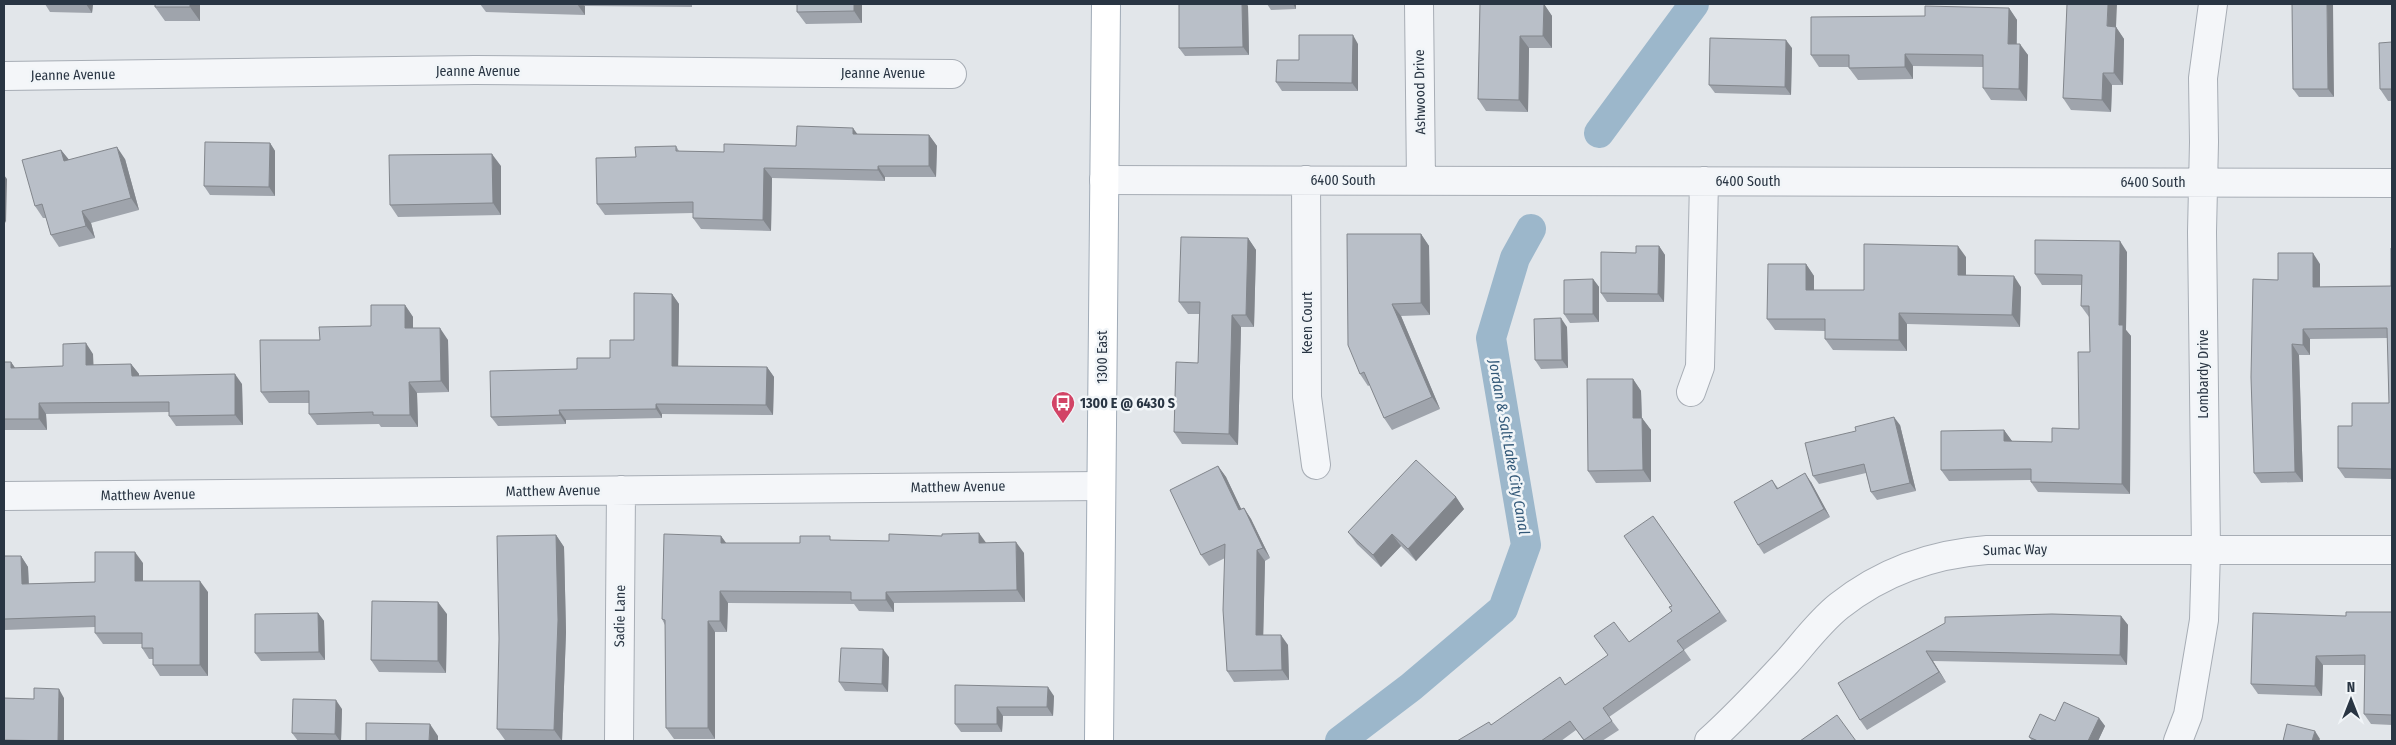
<svg xmlns="http://www.w3.org/2000/svg" width="2396" height="745" font-family="'Fira Sans Condensed',sans-serif">
<rect width="100%" height="100%" fill="#e2e6ea"/>
<g fill="none" stroke-linecap="round" stroke-linejoin="round">
<!-- canal -->
<path stroke="#9cb7cb" stroke-width="30" d="M1599,133l95,-129
M1340,741l71,-54 92,-78 23,-64 -35,-207 24,-80 16,-29"/>
<!-- minor casing -->
<g stroke="#a7adb5" stroke-width="30">
<path id="minor" d="M1419,4l2,177
M4,76l471,-6 477,4
M1104,180l1288,3
M1306,180l1,217 9,68
M1691,392l9,-25 4,-186
M4,496l1097,-10
M619,741l2,-251
M1709,741c28,-25 53,-52 78,-79 17,-19 32,-40 52,-56 43,-34 94,-52 148,-56h405
M2178,741l10,-26 16,-95 2,-70 -4,-318 2,-90 -1,-64 10,-74"/>
</g>
<!-- major casing -->
<g stroke="#a0abb7" stroke-width="30">
<path id="major" d="M1099,741l7,-737"/>
</g>
<!-- minor -->
<use href="#minor" stroke="#f4f6f9" stroke-width="28"/>
<!-- major -->
<use href="#major" stroke="#fff" stroke-width="28"/>
</g>
<!-- wall -->
<path fill="#9fa4ac" d="M45,4h48l-1,9 -42,-1z
M200,4v17h-35l-10,-14z
M480,4h212v3l-107,-1v9l-99,-3z
M862,4v19l-56,1 -9,-12z
M1267,4h29v5l-25,1z
M1480,4h64l8,12v32h-23l-1,64 -42,-1 -8,-12z
M2292,4l42,93h-35l-6,-8z
M1248,6l1,49 -64,1 -6,-8z
M2009,8l8,12v24l11,11 -1,46 -36,-1 -8,-12v-21l-70,-1v13l-55,1 -9,-12v-1h-30l-8,-12 114,-39z
M2116,27l8,12 -1,46h-11l-1,27 -40,-2 -8,-12z
M2392,42v59h-4l-8,-12z
M1358,44v47h-76l-6,-9 23,-22z
M1792,48l-1,47 -76,-2 -6,-8z
M858,134l71,1 8,11 -1,31h-51v4l-113,-3 -1,53 -70,-2 -8,-11v-5l-88,2 -8,-11 39,-47 40,-11 3,5 45,1 72,-6z
M270,143l5,8v45l-65,-1 -6,-9z
M61,150l8,10 56,-1 14,51 -48,13 4,15 -36,9 -8,-12 -5,-17h-3l-8,-12z
M501,166v49l-103,2 -8,-12z
M1421,234l8,12 1,69 -29,1 39,93 -48,21 -8,-12 -14,-33 -2,1 -8,-12z
M1248,238l8,12 -2,77h-13l-3,118 -56,-1 -8,-12 24,-69 1,-49h-11l-9,-12z
M1659,246l6,9 -1,47h-57l-6,-9 35,-40z
M2392,248v231l-47,-1 -7,-10 14,-42 37,-23 -1,-65 -78,1v16h-11l4,127 -42,1 -7,-10 24,-193 42,-16v23l71,-1z
M2127,252l-1,78 5,6 -1,158 -92,-2 -7,-10v-2l-82,1 -8,-11 63,-40 8,11 40,1 27,-13 11,-77 -1,-35 -8,-11 1,-21h-40l-7,-11z
M1966,257v18l55,12 -1,40 -113,-3v27l-74,-1 -8,-11v-8l-50,-1 -8,-11 39,-55 8,12v14h50z
M1593,279l6,8v35l-29,1 -6,-9z
M672,294l7,10 -1,62 89,1 7,10 -1,38 -111,-1v4l-96,2v4l-68,2 -7,-9 86,-48 33,-11 24,-18z
M405,305l8,12v11l35,12 1,52 -32,1 1,34h-37l-2,-3 -62,1 -8,-11v-11h-40l-8,-11 110,-66z
M1567,327l1,41 -27,1 -6,-9z
M93,354v11l38,-1 8,10v2l103,8 1,41 -67,1 -7,-10v-4l-123,2 1,16h-43v-68h7l4,6 48,-2z
M1633,379l8,12 1,27 9,12v52l-55,1 -8,-12z
M1900,425l16,66 -39,9 -6,-8 -5,-19 -47,11 -6,-8z
M1218,466l8,11 15,32 3,-1 7,11 19,39 -5,3 -2,74 25,10 1,35 -55,2 -7,-11 -2,-113 -16,8 -8,-11z
M1772,480l6,8 33,-6 19,35 -66,37 -6,-9z
M1456,497l8,12 -48,52 -15,-15 -20,21 -24,-23 -9,-12z
M1653,516l74,105 -43,29 7,10 -82,57 10,13 -17,11h-18l-8,-11 -15,11h-104l34,-16 74,-40 64,-43 43,-31v-5z
M556,535l8,12 2,85 -4,109 -57,-1 -8,-11z
M721,536l5,7h74l33,-3 153,3 38,10 1,49 -131,1v9l-35,-1 -5,-7 -126,-1 -1,29h-12v107h-41l-8,-11 -1,-103 -3,-6z
M4,556h17l7,11 1,17 66,-2 48,-19v18l65,11v84h-48l-7,-11v-6h-4l-7,-11v-4h-39l-8,-11v-6l-91,3z
M2392,612v113l-21,-1 -7,-10 1,-49h-42l-1,31 -64,-2 -7,-10 95,-68z
M318,613l6,8 1,39 -64,1 -6,-8z
M447,614l-1,59 -67,-1 -8,-12z
M2121,616l7,9 -1,40 -194,-4 13,21 -79,48 -7,-10 85,-97z
M889,657l-1,35 -43,-1 -6,-9z
M955,685l99,11 -1,20h-50l-1,16h-41l-6,-8z
M4,698l30,1 30,-1v43h-60z
M342,709l-1,32h-43l-6,-8z
M2099,718l6,8 -7,15h-66l-3,-4 26,-16z"/>
<!-- shaded-wall -->
<path fill="#82868c" d="M86,4h7l-1,9z
M190,4h10v17l-10,-14z
M577,4h6l2,2v9z
M854,4h8v19l-8,-12z
M1242,4h5l1,2 1,49 -6,-8z
M1293,4h3v5z
M1544,4l8,12v32l-9,-12z
M2108,4h9l-1,23 8,12 -1,46 -9,-12 -7,-47z
M2327,4h6l1,93 -6,-8z
M2009,8l8,12 -1,35 -8,-11z
M1353,35l5,9v47l-6,-8z
M1520,36l9,12 -1,64 -9,-12z
M1786,40l6,8 -1,47 -6,-8z
M2020,44l8,11 -1,46 -8,-12z
M1905,54l8,12v13l-8,-12z
M2103,73l9,12 -1,27 -9,-12z
M853,128l8,11 -8,-5z
M929,135l8,11 -1,31 -7,-11z
M270,143l5,8v45l-6,-9z
M117,147l8,12 14,51 -8,-12z
M61,150l9,11h-6z
M492,154l9,12v49l-8,-12z
M878,166l7,11v4l-7,-11z
M764,168l8,10 -1,53 -8,-11z
M4,175l3,4 -1,44 -2,-4z
M82,211l9,12 4,15 -9,-12z
M1421,234l8,12 1,69 -9,-12z
M1248,238l8,12 -2,77 -8,-12z
M2120,241l7,11 -1,78 5,6 -1,158 -8,-10 -3,-159z
M1659,246l6,9 -1,47 -6,-8z
M1958,246l8,11v30l-8,-12z
M2313,253l7,11v33l-7,-10z
M1806,264l8,12v25l-8,-11z
M2014,276l7,11 -1,40 -8,-12z
M1593,279l6,8v35l-6,-8z
M672,294l7,10 -1,72 -6,-10z
M1392,304l9,12 39,93 -8,-12z
M405,305l8,12v23l-8,-12z
M1899,313l8,11v27l-8,-11z
M1232,315l9,12 -3,118 -9,-11z
M1561,318l6,9 1,41 -6,-8z
M440,328l8,12 1,52 -8,-11z
M2303,329l7,10v16l-7,-10z
M86,343l7,11 1,21 -8,-10z
M2292,344l7,11 4,127 -8,-10z
M11,362l7,10 -7,-4z
M131,364l8,10v13l-7,-11z
M767,367l7,10 -1,38 -7,-10z
M235,374l7,10 1,41 -8,-10z
M1633,379l8,12 1,39 -9,-12z
M409,382l8,11 1,34 -8,-12z
M39,403l7,11 1,16 -8,-11z
M656,404l6,10v4l-6,-9z
M559,410l7,10v4l-6,-9z
M1894,417l6,8 16,66 -6,-8z
M1642,418l9,12v52l-8,-12z
M2004,430l8,11v11l-8,-11z
M1218,466l8,11 21,44 -8,-11z
M1805,473l6,9 19,35 -6,-8z
M1456,497l8,12 -48,52 -8,-12z
M1244,508l7,11 19,39 -7,-10z
M979,533l8,11 -8,-1z
M1392,534l9,12 -20,21 -8,-12z
M556,535l8,12 2,85 -4,109 -8,-11z
M721,536l8,11 -8,-4z
M1016,542l8,11 1,49 -8,-12z
M1257,550l8,11 -2,85 -7,-11z
M135,552l8,11v29l-8,-11z
M21,556l7,11 1,28 -7,-11z
M200,581l8,11v84l-8,-11z
M720,591l8,12 -1,29 -7,-11z
M886,592l8,11v9l-8,-12z
M438,602l9,12 -1,59 -8,-12z
M318,613l6,8 1,39 -6,-8z
M2121,616l7,9 -1,40 -7,-10z
M708,621l7,11v107l-7,-11z
M1281,635l7,10 1,35 -7,-10z
M883,649l6,8 -1,35 -6,-8z
M1926,651l7,10 13,21 -7,-10z
M2316,656l7,9 -1,31 -7,-10z
M1048,687l6,9 -1,20 -6,-9z
M59,689l5,9v43h-6z
M336,700l6,9 -1,32h-1l-5,-7z
M997,707l6,9 -1,16 -5,-8z
M2099,718l6,8 -7,15h-10z
M430,724l8,12v5h-9z
M2315,731l5,8 -1,2h-7z"/>
<!-- building -->
<path fill="#b9bfc8" stroke="#82868c" d="M155,4h35v3h-35z
M797,4h57v7l-57,1z
M1179,4h63l1,43 -64,1z
M1480,4h64l-1,32h-23l-1,64 -41,-1z
M2067,4h41l-1,22 9,1 -2,46h-11l-1,27 -39,-2z
M2292,4h35l1,85h-35z
M1925,6l84,2 -1,36h12l-1,45 -36,-1v-33l-78,-1v13l-56,1v-13h-38v-38l114,-1z
M1299,35h54l-1,48 -76,-1 1,-22h22z
M1710,38l76,2 -1,47 -76,-2z
M2392,42v47h-12l-1,-46z
M797,126l56,2v6l76,1v31h-51v4l-114,-2 -1,52 -70,-2v-16l-96,2 -1,-46 40,-1 -1,-10 41,-1v5l48,1v-8l72,2z
M205,142l65,1 -1,44 -65,-1z
M117,147l14,51 -49,13 4,15 -35,9 -9,-31 -7,2 -13,-46 39,-10 3,11z
M492,154l1,49 -103,2 -1,-50z
M1347,234h74v69l-29,1 40,93 -48,21 -20,-46 -4,2 -12,-29z
M1181,237l67,1 -2,77h-14l-3,119 -55,-2 2,-70 22,1 2,-61h-21z
M2035,240l85,1 -1,84h4l-1,159 -91,-2v-13l-90,1v-39l63,-1v11l48,1v-14l27,1 -1,-77h12l-1,-46h-8l1,-31 -47,-1z
M1864,244l94,2v29l56,1 -2,39 -113,-2v27l-74,-1v-20h-58l1,-55h38v26h58z
M1636,246h23l-1,48 -57,-1v-41l35,1z
M2391,248h1v221l-54,-1v-42h14v-23h37l-2,-75 -84,1v16l-11,-1 3,128 -41,1 -3,-96 2,-98 25,1v-27h35v34l78,-1z
M1593,279v35h-29v-34z
M634,293l38,1v72l95,1 -1,38 -110,-1v5l-97,1 1,5 -69,2 -1,-46 87,-2v-11h33v-18h24z
M371,305h34v23h35l1,53 -32,1 1,33h-37v-3l-64,2v-23l-48,1 -1,-52h60l-1,-13 52,-1z
M1561,318l1,42h-27l-1,-41z
M86,343v22l45,-1 1,12 103,-2v41l-66,1v-14l-130,1v16h-35v-57h7v6l52,-2v-22z
M1587,379h46v39h9l1,52 -55,1z
M1894,417l16,66 -39,9 -7,-28 -51,12 -8,-33 51,-12 -1,-4z
M1416,460l40,37 -48,52 -16,-15 -19,21 -25,-23z
M1218,466l21,44 5,-2 19,40 -6,2 -1,85h25l1,35 -55,1 -4,-61 2,-66 -24,11 -31,-65z
M1805,473l19,36 -66,36 -24,-43 38,-22 5,9z
M1653,516l67,96 -43,29 7,9 -81,58 9,13 -28,19 -14,-19 -29,20h-84l32,-19 2,3 69,-48 5,8 43,-30 -14,-19 20,-14 15,20 43,-31 -3,-4 3,-1 -48,-70z
M979,533v10l37,-1 1,48 -131,2v8h-35v-8l-131,-1v30h-12v107h-42l-1,-108 -3,-1 2,-85 57,2v7h79v-7h30v4l59,1v-7l53,2v-2z
M556,535l2,85 -4,110 -57,-1 2,-90 -2,-103z
M95,552h40v29h65v84h-47v-17h-11v-15h-47v-17l-91,3v-63h17l1,28 73,-2z
M372,601l66,1v59l-67,-1z
M2346,612h46v103l-28,-1 1,-59 -49,1 -1,30 -64,-2 2,-71 93,3z
M318,613l1,39 -64,1v-39z
M2052,614l69,2 -1,39 -194,-4 13,21 -79,48 -22,-37 107,-60v-6z
M841,648l42,1 -1,35 -43,-2z
M955,685l93,2 -1,20h-50v17h-42z
M34,688l25,1 -1,52 -54,-1v-42l30,1z
M293,699l43,1 -1,34 -43,-1z
M2064,702l35,16 -11,23h-50l-9,-4 11,-23 15,7z
M1837,715l19,26h-56z
M366,723l64,1 -1,17h-63z
M2287,724l28,7 -3,10h-29z"/>
<!-- icons -->
<defs>
<g id="bus-pin" transform="scale(1.25)"><path d="M0 17L-7.5 6A9.5 9.5 0 1 1 7.5 6Z" fill="#d24466" stroke="#f1f5f8"/><path d="M-5-6H5V4H4V6H2V4H-2V6H-4V4H-5ZM-3.5-4V0h7V-4ZM-3.5 1.2v1.5H-2V1.2ZM2 1.2v1.5H3.5V1.2Z" fill="#fff"/></g>
</defs>
<g fill-rule="evenodd">
<use href="#bus-pin" x="1063" y="403"/>
</g>
<g text-anchor="middle" dominant-baseline="central" stroke-width="5" stroke-linejoin="round" paint-order="stroke">
<!-- street labels -->
<g font-size="14" fill="#293543" stroke="#f1f5f8">
<text x="478" y="71">Jeanne Avenue</text>
<text x="883" y="73">Jeanne Avenue</text>
<text transform="translate(73 75) rotate(-1)">Jeanne Avenue</text>
<text transform="translate(1420 92) rotate(-91)">Ashwood Drive</text>
<text x="1343" y="180">6400 South</text>
<text x="1748" y="181">6400 South</text>
<text x="2153" y="182">6400 South</text>
<text transform="translate(1307 323) rotate(-90)">Keen Court</text>
<text transform="translate(1102 357) rotate(-90)">1300 East</text>
<text transform="translate(2203 374) rotate(-90)">Lombardy Drive</text>
<text transform="translate(958 487) rotate(-1)">Matthew Avenue</text>
<text transform="translate(553 491) rotate(-1)">Matthew Avenue</text>
<text transform="translate(148 495) rotate(-1)">Matthew Avenue</text>
<text transform="translate(2015 550) rotate(-1)">Sumac Way</text>
<text transform="translate(620 616) rotate(-89)">Sadie Lane</text>
</g>
<!-- poi labels -->
<g font-size="14" font-weight="bold" fill="#293543" stroke="#f1f5f8" text-anchor="start">
<text x="1080" y="403">1300 E @ 6430 S</text>
</g>
<!-- water labels -->
<g font-size="15" font-style="italic" fill="#325878" stroke="#f1f5f8">
<text transform="translate(1509 447) rotate(80)">Jordan &amp; Salt Lake City Canal</text>
</g>
</g>
<!-- border -->
<rect width="2396" height="745" fill="none" stroke="#293543" stroke-width="10"/>
<!-- north arrow -->
<g transform="translate(2351 700)" stroke="#f1f5f8" stroke-width="4" paint-order="stroke">
<path d="M0-4L9 19L0 12L-9 19Z" fill="#293543"/>
<text y="-8" font-size="14" font-weight="bold" text-anchor="middle" fill="#293543">N</text>
</g>
</svg>
